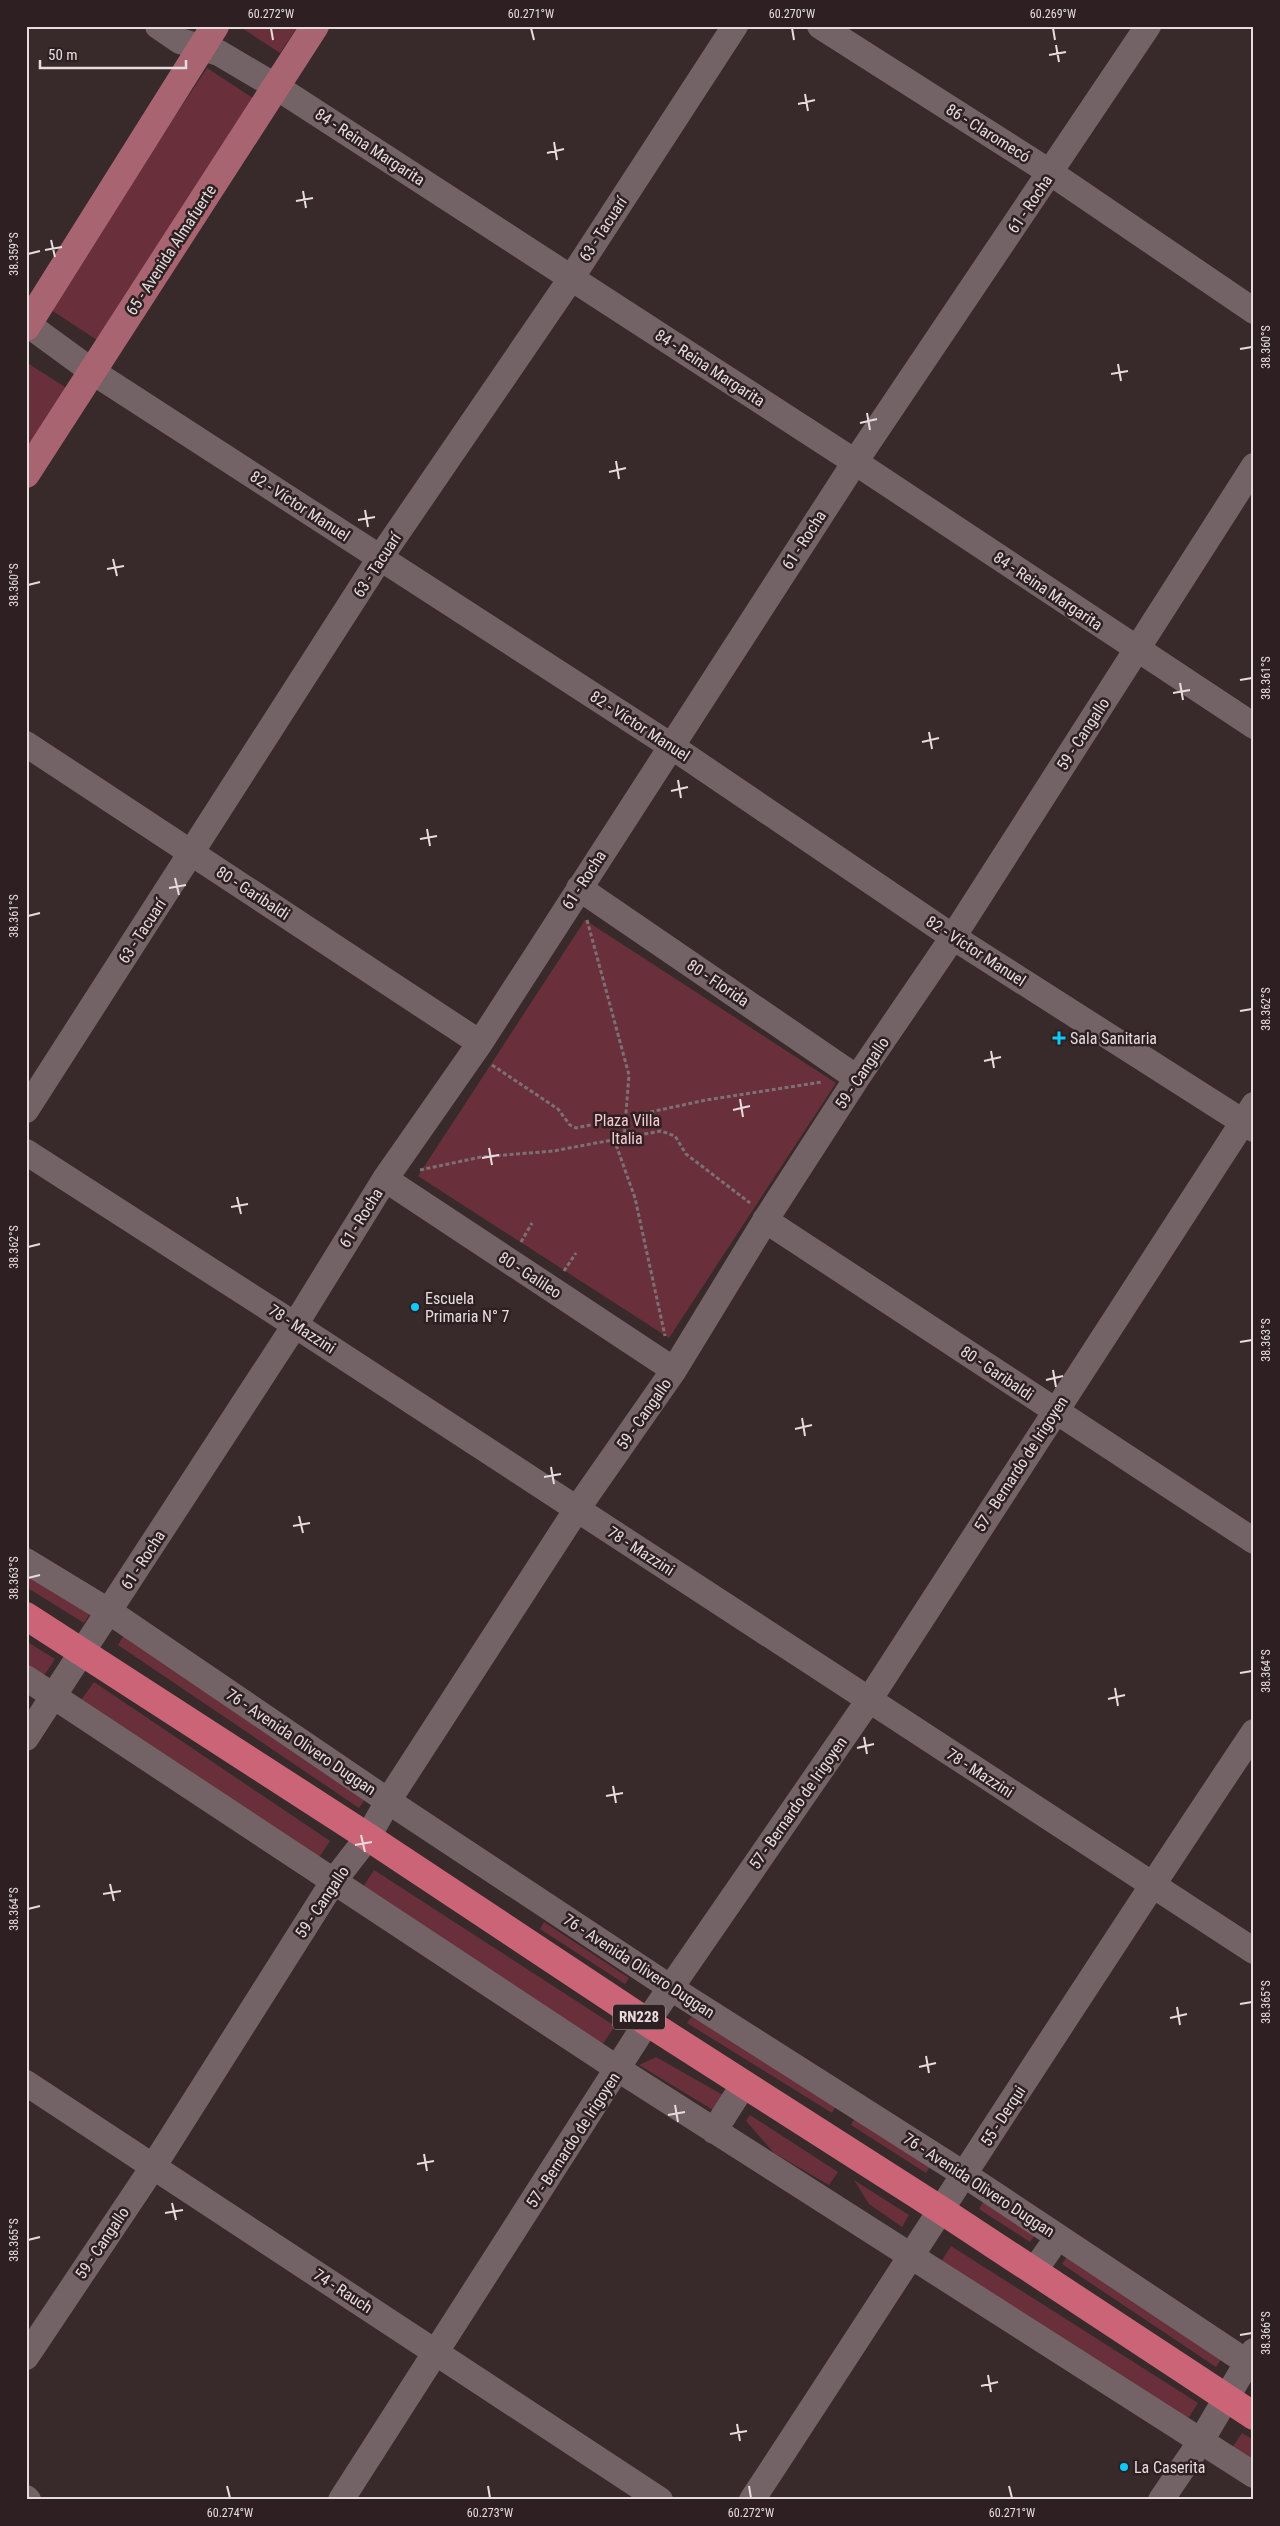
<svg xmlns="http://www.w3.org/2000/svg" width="1280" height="2526" font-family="'Roboto Condensed',sans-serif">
<rect width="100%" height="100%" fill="#38292b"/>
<!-- green -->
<path fill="#69303b" d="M239,26h59l-18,27z
M207,68l49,32 -159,240 -49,-32z
M26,362l42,27 -42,63z
M585,920l251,163 -167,255 -251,-162z
M26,1571l65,41 -7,11 -58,-36z
M124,1635l242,163 -7,10 -241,-163z
M26,1641l29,18 -12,18 -17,-11z
M94,1682l236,159 -12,18 -237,-159z
M374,1870l241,156 -13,19 -241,-155z
M544,1922l85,56 -4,6 -85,-55z
M694,2013l144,89 -6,11 -145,-90z
M656,2057l67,38 -10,15 -74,-45z
M750,2115l88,57 -9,13 -55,-32 -28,-32z
M856,2116l75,49 -5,8 -75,-48z
M854,2180l55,35 -7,12 -33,-23z
M985,2199l52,33 -7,10 -51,-33z
M951,2246l247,157 -12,19 -247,-157z
M1068,2255l154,103 -6,9 -154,-103z
M1242,2433l12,7v23l-22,-15z"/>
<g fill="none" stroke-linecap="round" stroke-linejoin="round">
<!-- path -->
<path stroke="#7d7072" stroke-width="3" stroke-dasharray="4 2.5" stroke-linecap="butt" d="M587,920l42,155 -5,63
M492,1065l66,44 12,16 6,3 130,-28 116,-18
M614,1139l21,59 30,138
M420,1170l61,-13 72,-6 108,-20 14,5 11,18 64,49
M521,1242l11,-19
M564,1271l12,-18"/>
<!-- minor -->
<path stroke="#746366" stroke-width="26" d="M158,26l22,15 39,12 56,33 580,376 399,264
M820,26l231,147 203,138
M26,323l67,49 578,374 282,191 301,192
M26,744l454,299
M579,888l278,190
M26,1110l354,-552 192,-281 163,-251
M26,1152l269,173 959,626
M385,1179l289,191
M765,1220l489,321
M26,1561l84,51 278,189 283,187 294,187 289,192
M26,1678l592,391 636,406
M26,1738l269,-413 90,-146 95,-136 375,-581 293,-436
M26,2083l634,417
M714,2131l30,-47
M1034,2271l24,-34
M26,2357l127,-190 180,-285 35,-45 20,-36 189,-292 97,-139 94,-154 89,-138 96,-141 301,-471
M26,2498l2,2
M341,2500l306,-478 222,-322 385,-595
M752,2500c168,-256 332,-514 502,-768
M1161,2500l40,-59 53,-90"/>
<!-- major -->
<path stroke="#a96471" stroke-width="28" d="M26,327l189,-301
M26,474l289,-448"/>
<!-- highway -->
<path stroke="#cc6478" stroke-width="28" d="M26,1616l342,221 279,185 294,188 313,206"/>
</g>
<!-- ticks -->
<path fill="none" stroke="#e6dcdd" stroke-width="2" d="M271,28l2,12M531,28l3,12M792,28l2,12M1053,28l2,12M1056,45l3,17M1049,55l17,-3M805,94l3,17M798,104l17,-4M554,142l3,18M547,153l17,-4M303,191l3,17M296,201l17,-3M51,240l4,17M45,250l17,-3M28,254l12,-3M1240,349l12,-2M1118,364l3,17M1111,374l17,-3M867,413l3,17M860,423l17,-4M616,461l3,18M609,472l17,-4M365,510l3,17M358,520l17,-3M113,559l4,17M107,569l17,-3M28,585l12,-3M1240,680l12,-2M1180,683l3,17M1173,693l17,-3M929,732l3,17M922,742l17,-4M678,780l3,18M671,791l17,-4M427,829l3,17M420,839l17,-3M175,878l4,17M169,888l17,-3M28,916l12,-3M1240,1011l12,-2M991,1051l3,17M984,1061l17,-4M740,1099l3,18M733,1110l17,-4M489,1148l3,17M482,1158l17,-3M237,1197l4,17M231,1207l17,-3M28,1247l12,-3M1240,1342l12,-2M1053,1370l3,17M1046,1380l17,-4M802,1418l3,18M795,1429l17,-4M551,1467l3,17M544,1477l17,-3M299,1516l4,17M293,1526l17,-3M28,1578l12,-3M1240,1673l12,-2M1115,1688l3,18M1108,1699l17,-4M864,1737l3,17M857,1748l17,-4M613,1786l3,17M606,1796l17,-3M361,1835l4,17M355,1845l17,-3M110,1884l4,17M103,1894l18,-3M28,1909l12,-3M1240,2004l12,-2M1177,2007l3,18M1170,2018l17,-4M926,2056l3,17M919,2067l17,-4M675,2105l3,17M668,2115l17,-3M424,2154l3,17M417,2164l17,-3M172,2203l4,17M165,2213l18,-3M28,2240l12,-3M1240,2335l12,-2M988,2375l3,17M981,2386l17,-4M737,2424l3,17M730,2434l17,-3M227,2486l3,12M488,2486l2,12M749,2486l2,12M1009,2486l3,12"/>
<!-- markers -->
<g fill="#0ecafa" stroke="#2e2022" stroke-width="2">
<path d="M1056.5 1030.5h5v5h5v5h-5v5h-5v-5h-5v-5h5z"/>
<circle cx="415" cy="1307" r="5"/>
<circle cx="1124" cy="2467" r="5"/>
</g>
<g text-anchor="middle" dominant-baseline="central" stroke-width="5" stroke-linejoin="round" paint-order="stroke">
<!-- shield labels -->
<rect fill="#2e2022" stroke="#afa4a5" stroke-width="1" x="613" y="2004.5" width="52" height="25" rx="4"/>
<g font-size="15" font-weight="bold" fill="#e6dcdd">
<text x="639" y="2017">RN228</text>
</g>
<!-- street labels -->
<g font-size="16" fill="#e6dcdd" stroke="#2e2022">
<text transform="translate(988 133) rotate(32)">86 - Claromecó</text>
<text transform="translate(370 147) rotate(33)">84 - Reina Margarita</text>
<text transform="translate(1030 204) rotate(-56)">61 - Rocha</text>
<text transform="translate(603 229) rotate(-57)">63 - Tacuarí</text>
<text transform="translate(171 250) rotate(-57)">65 - Avenida Almafuerte</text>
<text transform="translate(710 368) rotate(33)">84 - Reina Margarita</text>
<text transform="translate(300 506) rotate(33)">82 - Víctor Manuel</text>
<text transform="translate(804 540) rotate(-57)">61 - Rocha</text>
<text transform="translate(377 565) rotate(-57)">63 - Tacuarí</text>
<text transform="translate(1048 591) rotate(34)">84 - Reina Margarita</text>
<text transform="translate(640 726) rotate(33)">82 - Víctor Manuel</text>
<text transform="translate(1083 734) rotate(-57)">59 - Cangallo</text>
<text transform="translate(584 880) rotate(-57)">61 - Rocha</text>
<text transform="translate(253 893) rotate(33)">80 - Garibaldi</text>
<text transform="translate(142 931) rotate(-57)">63 - Tacuarí</text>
<text transform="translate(976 951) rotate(33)">82 - Víctor Manuel</text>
<text transform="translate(718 983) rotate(34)">80 - Florida</text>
<text transform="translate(862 1073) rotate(-56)">59 - Cangallo</text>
<text transform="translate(361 1218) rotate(-58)">61 - Rocha</text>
<text transform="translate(530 1275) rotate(33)">80 - Galileo</text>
<text transform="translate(302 1329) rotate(33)">78 - Mazzini</text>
<text transform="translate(997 1373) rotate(34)">80 - Garibaldi</text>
<text transform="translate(644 1414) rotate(-55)">59 - Cangallo</text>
<text transform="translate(1021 1464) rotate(-57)">57 - Bernardo de Irigoyen</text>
<text transform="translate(641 1551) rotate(33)">78 - Mazzini</text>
<text transform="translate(143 1560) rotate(-57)">61 - Rocha</text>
<text transform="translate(301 1742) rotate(34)">76 - Avenida Olivero Duggan</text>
<text transform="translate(980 1773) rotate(33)">78 - Mazzini</text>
<text transform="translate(798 1803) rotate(-55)">57 - Bernardo de Irigoyen</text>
<text transform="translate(322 1902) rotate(-56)">59 - Cangallo</text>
<text transform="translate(639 1966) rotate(33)">76 - Avenida Olivero Duggan</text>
<text transform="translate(1003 2116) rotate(-57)">55 - Derqui</text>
<text transform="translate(573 2140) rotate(-57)">57 - Bernardo de Irigoyen</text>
<text transform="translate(979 2185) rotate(33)">76 - Avenida Olivero Duggan</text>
<text transform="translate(102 2243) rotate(-56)">59 - Cangallo</text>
<text transform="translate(343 2291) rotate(33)">74 - Rauch</text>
</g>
<!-- poi labels -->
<g font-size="16" fill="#e6dcdd" stroke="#2e2022" text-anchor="start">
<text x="1070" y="1038">Sala Sanitaria</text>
<text x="425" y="1298">Escuela<tspan x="425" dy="18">Primaria N° 7</tspan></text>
<text x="1134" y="2467">La Caserita</text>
</g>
<!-- park labels -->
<g font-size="16" fill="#f8cad0" stroke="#2e2022">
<text x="627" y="1120">Plaza Villa<tspan x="627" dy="18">Italia</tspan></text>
</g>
</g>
<!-- border -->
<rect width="1280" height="2526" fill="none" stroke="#2e2022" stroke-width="55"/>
<!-- scale -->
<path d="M40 60v8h146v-8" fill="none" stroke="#e6dcdd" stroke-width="2.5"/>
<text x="48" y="60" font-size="15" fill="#e6dcdd" stroke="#2e2022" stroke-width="4" paint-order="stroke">50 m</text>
<rect x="28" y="28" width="1224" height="2470" fill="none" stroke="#e6dcdd" stroke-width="2"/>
<g font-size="12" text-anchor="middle" fill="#e6dcdd">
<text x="271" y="18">60.272°W</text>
<text x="531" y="18">60.271°W</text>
<text x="792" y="18">60.270°W</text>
<text x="1053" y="18">60.269°W</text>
<text transform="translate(14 254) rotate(-90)" y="4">38.359°S</text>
<text transform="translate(1266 347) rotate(-90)" y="4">38.360°S</text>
<text transform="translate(14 585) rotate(-90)" y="4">38.360°S</text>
<text transform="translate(1266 678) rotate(-90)" y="4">38.361°S</text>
<text transform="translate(14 916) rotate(-90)" y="4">38.361°S</text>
<text transform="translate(1266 1009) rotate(-90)" y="4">38.362°S</text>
<text transform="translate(14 1247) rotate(-90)" y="4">38.362°S</text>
<text transform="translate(1266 1340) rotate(-90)" y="4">38.363°S</text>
<text transform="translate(14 1578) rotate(-90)" y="4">38.363°S</text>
<text transform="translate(1266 1671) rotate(-90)" y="4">38.364°S</text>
<text transform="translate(14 1909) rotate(-90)" y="4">38.364°S</text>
<text transform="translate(1266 2002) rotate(-90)" y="4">38.365°S</text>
<text transform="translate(14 2240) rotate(-90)" y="4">38.365°S</text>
<text transform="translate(1266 2333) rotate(-90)" y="4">38.366°S</text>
<text x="230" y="2517">60.274°W</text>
<text x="490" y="2517">60.273°W</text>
<text x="751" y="2517">60.272°W</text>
<text x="1012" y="2517">60.271°W</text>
</g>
</svg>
